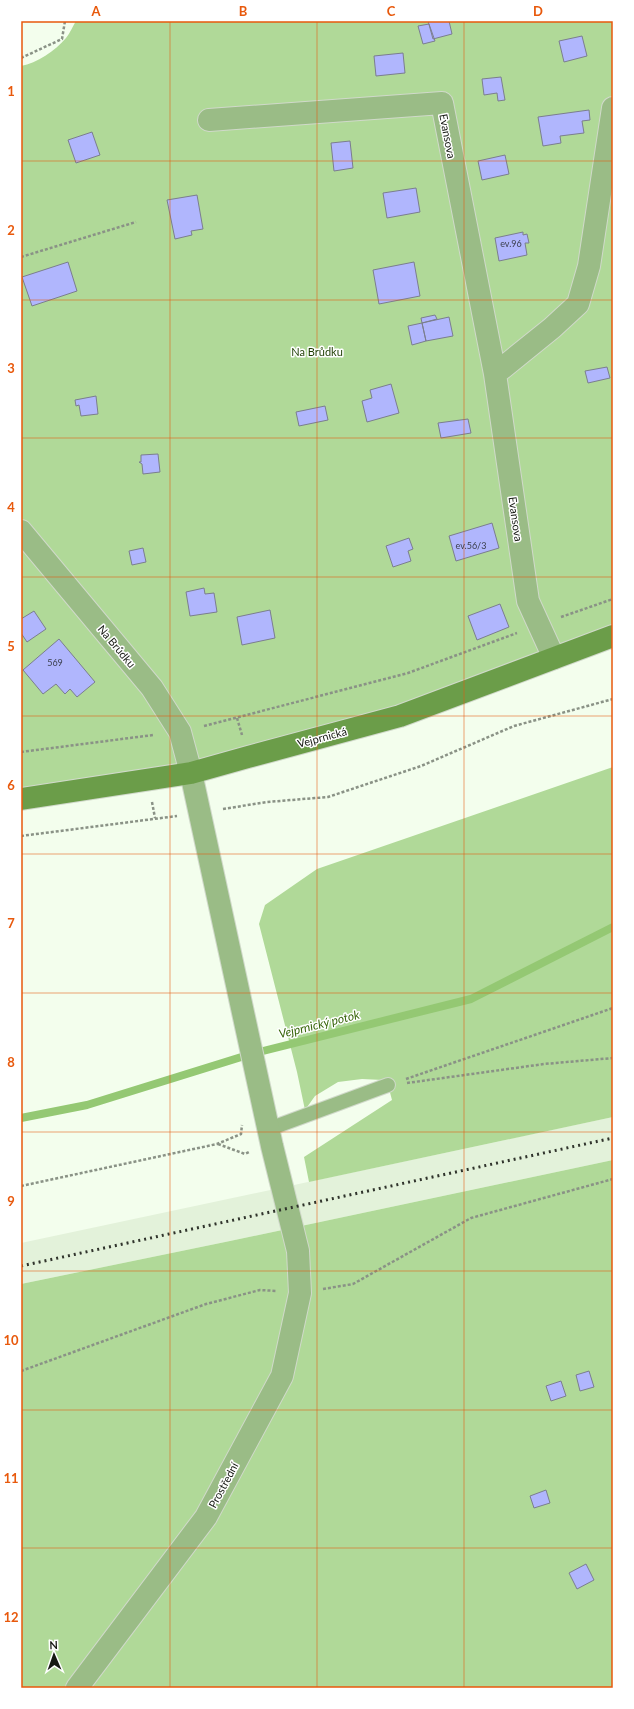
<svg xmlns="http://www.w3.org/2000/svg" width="634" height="1709" font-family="Lato,sans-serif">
<rect width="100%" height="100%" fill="#f3feed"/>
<!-- built -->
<path fill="#e3f2da" d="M613,1117v43l-383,81 -209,43v-41z"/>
<!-- green -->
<path fill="#b0d998" d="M76,21h537v615l-213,80 -379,83v-733c16,-3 34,-15 45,-28 4,-5 7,-12 10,-17z
M613,767v350l-304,65 -5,-25 88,-57 -4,-15 -5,-5 -21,-1 -24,3 -23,14 -10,14 -8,-38 -38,-148 6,-19 52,-36z
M613,1160v528h-592v-404l209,-43z"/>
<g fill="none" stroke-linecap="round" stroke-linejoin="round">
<!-- stream -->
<path stroke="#94c873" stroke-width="8" d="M21,1118l66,-13 164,-51 220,-55 142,-72"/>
</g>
<!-- building -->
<path fill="#b0b6fd" stroke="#7b7e8e" d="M428,21h21l3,13 -19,5z
M429,24l6,17 -12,3 -5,-18z
M582,36l5,20 -23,6 -5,-21z
M403,53l2,20 -29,3 -2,-20z
M501,77l4,23 -7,1 -1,-8 -13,2 -2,-16z
M589,110l1,10 -8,1 2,12 -24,3 1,7 -18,3 -5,-29z
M92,132l8,23 -24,8 -8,-23z
M350,141l3,27 -19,3 -3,-28z
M505,155l4,19 -27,6 -4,-19z
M416,188l4,24 -33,6 -4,-25z
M197,195l6,34 -12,2 1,4 -17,4 -8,-39z
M523,232v3l4,-1 2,9h-4l2,12 -28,6 -4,-23z
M68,262l9,29 -45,15 -10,-29z
M414,262l6,34 -41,8 -6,-34z
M435,315l2,4 -15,4 -1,-5z
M449,317l4,19 -27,5 -4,-18z
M422,323l4,18 -14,4 -4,-19z
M607,367l3,11 -22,5 -3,-12z
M391,384l8,29 -32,9 -5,-21 10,-3 -2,-8z
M96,396l2,18 -17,2 -2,-11 -3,1 -1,-6z
M325,406l3,14 -29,6 -3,-14z
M468,419l3,14 -30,5 -3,-15z
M158,454l2,18 -17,2 -1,-10 -3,-2h2v-7z
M492,523l7,25 -43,13 -7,-25z
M409,538l4,11 -5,2 3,10 -18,6 -7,-21z
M143,548l3,14 -14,3 -3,-14z
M204,588l1,6 9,-1 3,19 -27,4 -4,-24z
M500,604l9,23 -32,13 -9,-24z
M270,610l5,28 -33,7 -5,-28z
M34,611l12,18 -19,13 -6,-9v-14z
M59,639l36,43 -18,15 -7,-8 -5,5 -9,-10 -13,10 -20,-24z
M589,1371l5,16 -14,4 -4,-16z
M561,1381l5,15 -15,5 -5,-15z
M546,1490l4,13 -16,5 -4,-12z
M586,1564l8,16 -17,9 -8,-16z"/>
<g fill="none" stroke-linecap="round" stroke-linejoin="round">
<!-- service casing -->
<g stroke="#d0d9ca" stroke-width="16">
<path id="service" d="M269,1129l119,-44"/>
</g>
<!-- minor casing -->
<g stroke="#d0d9ca" stroke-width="24">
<path id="minor" d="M209,120l233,-17 53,271 33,227 26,57
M495,374l57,-46 26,-24 11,-38 24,-158
M21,531l131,157 28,44 11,41"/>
</g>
<!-- tertiary casing -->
<g stroke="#d0d9ca" stroke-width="24">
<path id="tertiary" d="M77,1688l129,-171 76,-141 18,-83 -2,-42 -26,-105 -81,-373"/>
</g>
<!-- secondary casing -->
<g stroke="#d0d9ca" stroke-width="24">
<path id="secondary" d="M21,799l170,-26 57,-16 152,-41 213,-80"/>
</g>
<!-- path -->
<path stroke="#8a9286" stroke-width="2.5" stroke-dasharray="3 2" stroke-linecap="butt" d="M21,58l41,-19 3,-18
M21,257l115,-35
M561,617l52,-18
M237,718l5,17
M204,726l204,-53 109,-40
M21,752l132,-17
M152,802l3,16
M223,809l44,-7 61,-5 93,-31 93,-40 99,-27
M21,836l156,-20
M406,1079l207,-71
M407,1083l137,-19 69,-6
M218,1144l27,10 4,-2
M21,1186l196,-42 24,-10 1,-9
M323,1289l30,-5 118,-66 142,-39
M21,1371l185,-67 54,-14 17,1"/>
<!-- service -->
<use href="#service" stroke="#9abc86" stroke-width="14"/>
<!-- minor -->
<use href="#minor" stroke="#9abc86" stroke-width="22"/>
<!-- tertiary -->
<use href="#tertiary" stroke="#9abc86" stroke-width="22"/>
<!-- secondary -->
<use href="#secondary" stroke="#6b9d49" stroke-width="22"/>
<!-- rail -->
<path stroke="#30342c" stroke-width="3" stroke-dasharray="2 4" stroke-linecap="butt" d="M21,1266l592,-128"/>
</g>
<!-- grid -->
<path fill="none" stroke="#e8590c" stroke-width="1" stroke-opacity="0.55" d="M170,21v1667M317,21v1667M464,21v1667M21,161h592M21,300h592M21,438h592M21,577h592M21,716h592M21,854h592M21,993h592M21,1132h592M21,1271h592M21,1410h592M21,1548h592"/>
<g text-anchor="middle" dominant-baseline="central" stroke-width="3" stroke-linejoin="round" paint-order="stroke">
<!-- number labels -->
<g font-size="9" fill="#3c404e">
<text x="511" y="243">ev.96</text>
<text x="471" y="545">ev.56/3</text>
<text x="55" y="662">569</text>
</g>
<!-- street labels -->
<g font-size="11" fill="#161913" stroke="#fff">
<text transform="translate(448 136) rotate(79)">Evansova</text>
<text transform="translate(516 519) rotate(82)">Evansova</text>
<text transform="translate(117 646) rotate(50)">Na Brůdku</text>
<text transform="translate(322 737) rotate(-15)">Vejprnická</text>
<text transform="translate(223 1485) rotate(-62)">Prostřední</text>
</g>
<!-- park labels -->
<g font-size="11" fill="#1d3d00" stroke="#fff">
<text x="317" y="351">Na Brůdku</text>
</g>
<!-- water labels -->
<g font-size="12" font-style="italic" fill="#366409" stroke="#fff">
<text transform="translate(319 1024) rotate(-14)">Vejprnický potok</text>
</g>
</g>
<!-- border -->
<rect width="634" height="1709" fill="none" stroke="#ffffff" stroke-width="44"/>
<!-- north arrow -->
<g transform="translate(54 1655) rotate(358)" stroke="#ffffff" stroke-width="3" paint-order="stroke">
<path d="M0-3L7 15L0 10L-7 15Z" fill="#161913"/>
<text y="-6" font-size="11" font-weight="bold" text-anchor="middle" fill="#161913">N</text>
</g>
<rect x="22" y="22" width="590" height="1665" fill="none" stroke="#e8590c" stroke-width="1.5"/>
<g font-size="13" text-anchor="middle" font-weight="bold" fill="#e8590c">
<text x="96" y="16">A</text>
<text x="243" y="16">B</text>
<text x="391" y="16">C</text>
<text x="538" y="16">D</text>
<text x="11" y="96">1</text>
<text x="11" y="235">2</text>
<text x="11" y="373">3</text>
<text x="11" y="512">4</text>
<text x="11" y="651">5</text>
<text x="11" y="790">6</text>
<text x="11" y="928">7</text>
<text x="11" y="1067">8</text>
<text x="11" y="1206">9</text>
<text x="11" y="1345">10</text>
<text x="11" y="1483">11</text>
<text x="11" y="1622">12</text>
</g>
</svg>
